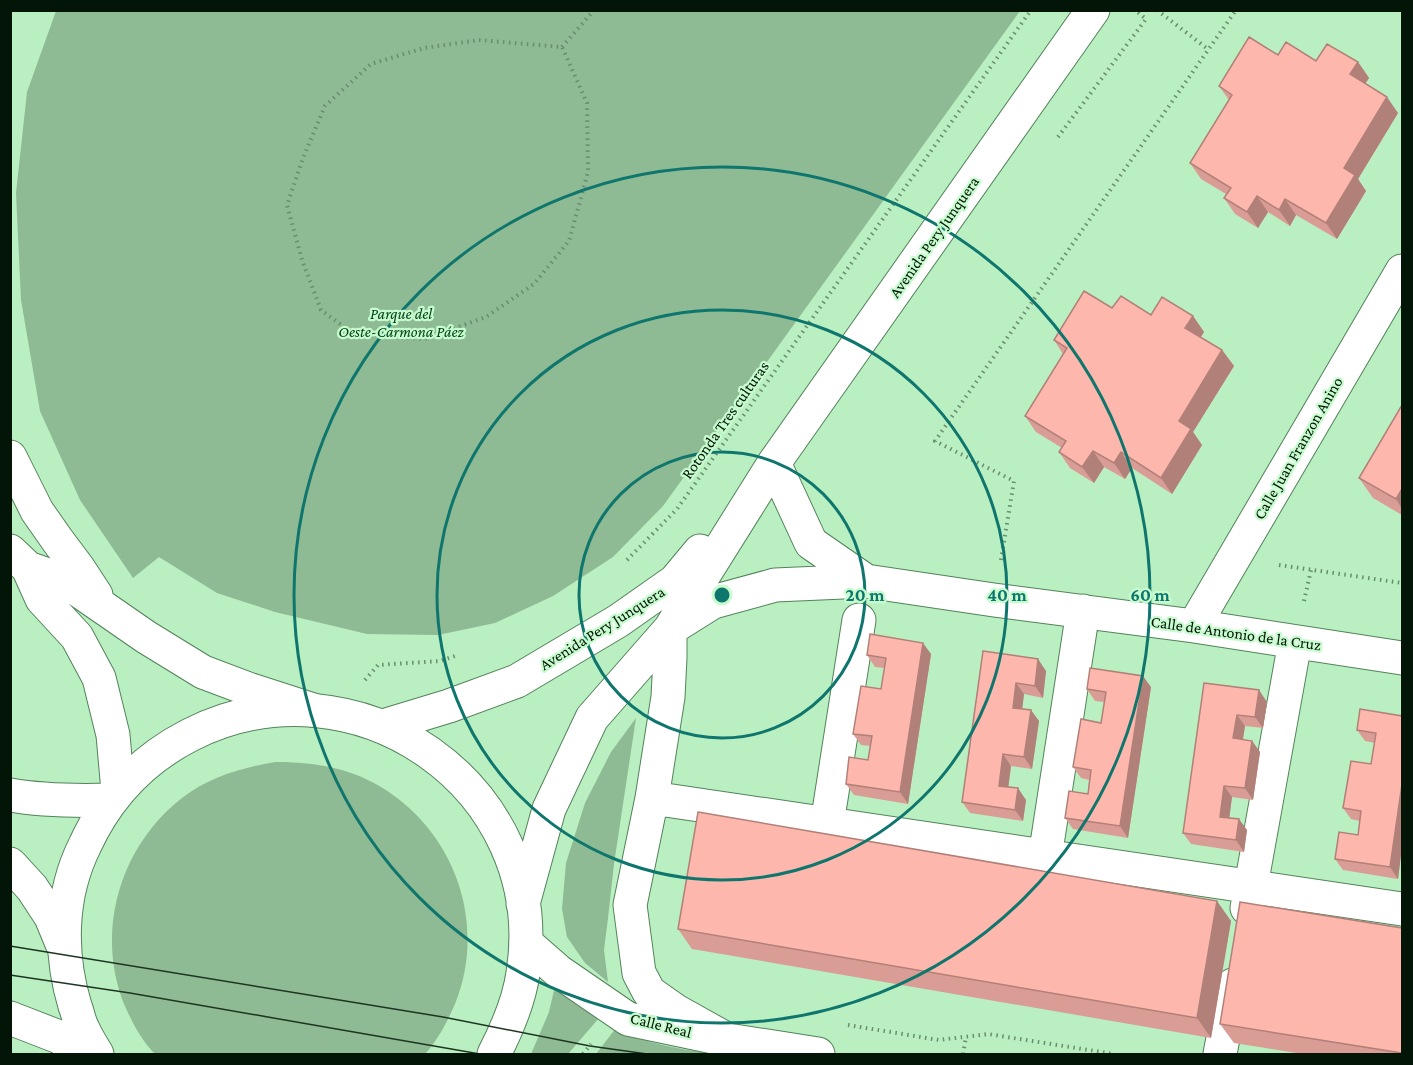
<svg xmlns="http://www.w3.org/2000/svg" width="1413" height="1065" font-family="'Crimson Pro',serif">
<rect width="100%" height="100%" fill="#baefc1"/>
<!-- green -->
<path fill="#8eba94" d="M56,11v-1l964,1 -357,495 -50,51 -60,39 -58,27 -57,12 -71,-1 -92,-22 -58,-19 -58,-36 -26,21 -53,-78 -40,-89 -19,-111 -5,-107 11,-101z
M636,718l-22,146 -6,54 -4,32 4,32 -23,-19 -18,-26 -5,-28 4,-46 19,-60 26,-51z
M275,762c33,0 67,4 97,20 80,42 117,138 83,222 -8,18 -17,36 -30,50h-270c-14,-14 -23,-32 -31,-50 -29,-73 -4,-158 58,-206 27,-21 59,-30 93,-36z
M555,986c13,13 27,24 44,32l-31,36h-37l18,-42z
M616,1028c33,17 64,21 100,26h-120z"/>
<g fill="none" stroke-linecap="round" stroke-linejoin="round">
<!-- minor casing -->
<g stroke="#52835a" stroke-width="35">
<path id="minor" d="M774,463l37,80 55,38 128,19 200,26 208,32
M1194,626l208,-355
M383,726l66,-20 68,-25 101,-60 57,-40 25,-30
M10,795c34,6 67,6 101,5
M652,798l750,111
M827,824l32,-204
M1045,857l38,-246
M10,864l22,24 19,29 12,29
M523,904l26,-95 43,-91 78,-89 104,-166 319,-453
M1247,908l48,-266
M526,943l32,28 70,48 100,21 90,14
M728,1040l-52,-29 -27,-19 -10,-19 -9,-68 22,-107 16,-101 2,-39v-29l43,-27 62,-17 91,-4
M97,1054c-5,-8 -10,-16 -14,-25 -4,-7 -5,-16 -8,-23 -16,-53 -15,-111 10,-161 22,-48 58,-86 105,-110 165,-84 362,52 333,238 -4,29 -16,56 -29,81
M1220,1054l13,-69"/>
</g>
<!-- highway casing -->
<g stroke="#52835a" stroke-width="35">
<path id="highway" d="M10,457l27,54 21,30 21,28 17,26
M10,551l18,17 14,31 35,38 22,41 14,57 5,56
M28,568l37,13 81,56 57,35 48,18 62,20
M10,1018l49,19 26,17"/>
</g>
<!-- path -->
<path stroke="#688e6e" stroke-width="4" stroke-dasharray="1.5 4.5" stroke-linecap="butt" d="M1157,10l52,40
M479,40l83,7 25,56 1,69 -19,69 -35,43 -48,33 -61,22 -70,-4 -34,-25 -19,-50 -15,-55 16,-47 22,-52 46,-42 53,-16z
M562,47l32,-37
M1058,137l88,-118 -11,-9
M627,560l50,-51 354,-499
M1001,560l13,-79 -79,-40 301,-431
M1279,565l123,18
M1304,601l7,-31
M365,680l13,-15 62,-4 18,-6
M848,1025l91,15 49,-6 126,20
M583,1054l8,-10
M963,1054l3,-17"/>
<!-- minor -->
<use href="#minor" stroke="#fff" stroke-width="33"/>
<!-- highway -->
<use href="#highway" stroke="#fff" stroke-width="33"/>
<!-- tram -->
<path stroke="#1e3521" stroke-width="1.5" d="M10,946l433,71 147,29 57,8
M10,975l120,18 350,61"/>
</g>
<!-- wall -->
<path fill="#da9d95" d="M1278,55l38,6 42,1 11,16 -4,6 33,29 -40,66 8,12 -29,48 -41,-24 -6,11 -22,-14 -10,16 -23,-14 -11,-16 2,-4 -25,-15 -11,-16 39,-63 -10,-14z
M1112,308l39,7 42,1 11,16 -3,5 21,13 12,16 -41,66 9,13 -30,49 -40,-26 -7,11 -21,-12 -10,16 -24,-15 -11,-16 3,-4 -26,-16 -11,-16 38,-62 -9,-14z
M1402,405v110l-29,-17 -14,-20z
M983,651l63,20 -3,27 -19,-4 -2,15 17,12 -7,48 -21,-3 -3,21 18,13 -3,21 -53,-8 -8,-11z
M931,654l-23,150 -54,-9 -8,-11 22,-24 2,-14 -9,-1 -8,-11 28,-45 4,-21 -10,-1 -8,-12z
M1204,683l63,19 -4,26 -18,-2 -2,14 9,1 8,11 -7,48 -21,-3 -3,21 18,12 -3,22 -53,-8 -8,-11z
M1151,687l-23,151 -55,-9 -8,-11 23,-24 1,-14 -8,-2 -8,-11 28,-44 3,-21 -9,-1 -8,-12z
M1402,716v131l-4,32 -55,-9 -8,-11 23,-24 2,-14 -9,-2 -8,-11 28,-44 4,-21 -10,-2 -8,-11z
M1231,921l-20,117 -519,-89 -14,-20z
M1402,928v126h-99l-69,-11 -14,-19z"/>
<!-- shaded-wall -->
<path fill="#b18079" d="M1358,62l11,16 -8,12 -11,-16z
M1387,97l11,16 -40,66 8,12 -29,48 -11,-16 18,-55z
M1257,196l11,16 -10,16 -11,-16z
M1285,199l11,16 -6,11 -11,-16z
M1193,316l11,16 -8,12 -11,-16z
M1222,350l12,16 -41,66 9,13 -30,49 -11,-16 18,-57z
M1093,451l11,16 -10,16 -12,-16z
M1121,452l11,16 -7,11 -11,-16z
M1402,489v20l-6,-10z
M923,643l8,11 -23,150 -8,-12z
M1038,659l8,12 -3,27 -8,-12z
M1143,676l8,11 -23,151 -8,-12z
M1016,683l8,11 -3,25 -8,-11z
M1259,690l8,12 -4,26 -8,-11z
M1031,710l8,11 -7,48 -8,-12z
M1237,715l8,11 -4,24 -8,-12z
M1252,741l8,11 -7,48 -8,-12z
M1003,754l8,12 -4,31 -8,-11z
M1402,784v63l-4,32 -8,-12z
M1224,786l8,11 -4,31 -8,-11z
M1018,788l8,12 -3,21 -8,-11z
M1239,819l8,11 -3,22 -8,-12z
M1217,901l14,20 -20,117 -14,-20z"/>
<!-- building -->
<path fill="#fdb7ad" stroke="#b18079" stroke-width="1.5" d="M1249,37l29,18 8,-13 30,19 11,-17 31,18 -8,12 37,23 -43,71 11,7 -29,48 -41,-24 -6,11 -22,-14 -10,16 -23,-14 7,-10 -41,-25 42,-68 -13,-9z
M1084,291l28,17 9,-12 30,19 11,-18 31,19 -8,12 37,22 -43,71 12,8 -30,49 -40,-26 -7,11 -21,-12 -11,16 -23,-15 7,-11 -41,-25 42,-68 -13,-8z
M1402,405v84l-6,10 -37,-21z
M870,634l53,9 -23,149 -54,-8 3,-27 19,3 4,-24 -19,-2 8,-48 20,3 5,-31 -19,-3z
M983,651l55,8 -3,27 -19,-3 -3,25 18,2 -7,47 -21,-3 -4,32 19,2 -3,22 -53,-8z
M1090,668l53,8 -23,150 -55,-8 4,-27 19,3 3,-24 -18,-3 8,-48 20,4 5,-31 -19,-3z
M1204,683l55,7 -4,27 -18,-2 -4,23 19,3 -7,47 -21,-2 -4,31 19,2 -3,21 -53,-7z
M1360,709l42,7v68l-12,83 -55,-8 4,-27 19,3 3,-24 -18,-3 8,-47 20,3 5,-31 -19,-3z
M698,812l519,89 -20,117 -519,-89z
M1240,902l162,26v125l-182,-29z"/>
<!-- distance rings -->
<g fill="none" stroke="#0f766e" stroke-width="3">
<circle cx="722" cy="595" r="143"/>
<circle cx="722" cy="595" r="285"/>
<circle cx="722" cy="595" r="428"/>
</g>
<g text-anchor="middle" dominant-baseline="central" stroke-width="4.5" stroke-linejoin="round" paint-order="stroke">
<!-- street labels -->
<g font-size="16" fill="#031506" stroke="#c7fcce">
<text transform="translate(934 237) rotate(-55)">Avenida Pery Junquera</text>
<text transform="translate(725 420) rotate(-55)">Rotonda Tres culturas</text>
<text transform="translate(1298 448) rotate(-60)">Calle Juan Franzon Anino</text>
<text transform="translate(602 628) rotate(-32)">Avenida Pery Junquera</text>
<text transform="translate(1236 633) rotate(8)">Calle de Antonio de la Cruz</text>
<text transform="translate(661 1025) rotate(14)">Calle Real</text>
</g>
<!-- park labels -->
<g font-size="16" font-style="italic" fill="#064319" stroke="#c7fcce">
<text x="401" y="313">Parque del<tspan x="401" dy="18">Oeste-Carmona Páez</tspan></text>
</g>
</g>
<circle cx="722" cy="595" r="9" fill="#0f766e" stroke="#c7fcce" stroke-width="3"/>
<g font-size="18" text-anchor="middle" font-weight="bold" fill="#0f766e" stroke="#c7fcce" stroke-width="4.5" stroke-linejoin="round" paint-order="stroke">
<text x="865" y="601">20 m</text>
<text x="1007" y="601">40 m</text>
<text x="1150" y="601">60 m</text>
</g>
<!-- border -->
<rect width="1413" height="1065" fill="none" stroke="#031506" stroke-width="24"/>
</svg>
